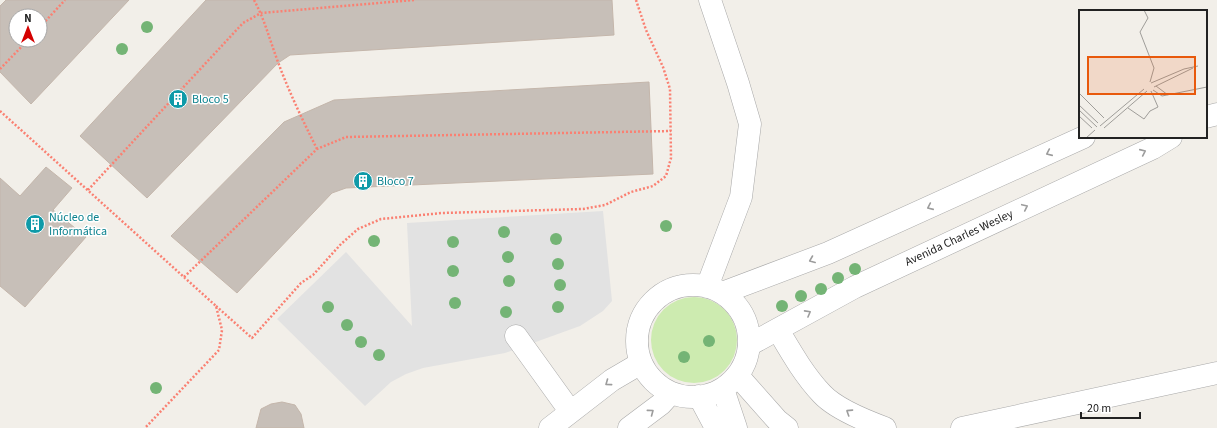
<svg xmlns="http://www.w3.org/2000/svg" width="1217" height="428" font-family="'Source Sans 3',sans-serif">
<rect width="100%" height="100%" fill="#f2efe9"/>
<!-- grass -->
<path fill="#cdebb0" d="M651 340a43 43 0 1 1 86 0a43 43 0 1 1-86 0Z"/>
<!-- parking -->
<path fill="#e2e2e2" d="M603,211l9,90 -9,10 -23,15 -75,27 -82,15 -17,6 -15,8 -26,24 -88,-87 69,-67 66,74 -5,-103z"/>
<!-- building -->
<path fill="#c7bfb8" stroke="#c4b6ab" fill-rule="evenodd" d="M6,0h123l-98,104 -31,-32v-66zM16,16h24v24h-24z
M206,0h406l2,35 -324,20 -12,8 -131,135 -67,-62z
M649,82l4,92 -307,14 -14,5 -95,100 -66,-57 113,-114 50,-22z
M46,167l26,21 -19,22 33,27 -61,70 -25,-21v-108l20,18z
M282,402l13,3 6,9 3,14h-48l5,-19 10,-5z"/>
<g fill="none" stroke-linecap="round" stroke-linejoin="round">
<!-- minor casing -->
<g stroke="#a9a9a9" stroke-width="23">
<path id="minor" d="M1206,117l11,-3
M637 341a56 56 0 1 1 112 0a56 56 0 1 1-112 0Z
M707,287l34,-90 9,-73 -12,-41 -28,-83
M722,293l106,-40 256,-116
M778,330c13,22 26,45 44,64 14,15 44,27 63,34
M516,336l54,75
M749,345l106,-58 298,-139 18,-11
M738,376l39,44 10,8
M723,389l13,39
M699,396l17,32
M550,428l62,-48 29,-17
M629,428l32,-24 9,-10
M962,428l255,-55"/>
</g>
<!-- path -->
<path stroke="#fa8072" stroke-width="2.5" stroke-dasharray="2 2" stroke-linecap="butt" d="M254,0c11,20 16,41 24,62 11,30 25,59 39,87
M40,27l25,-27
M0,69l28,-29
M0,111l216,195 6,24 -3,20 -74,78
M88,190l155,-167 18,-10 153,-13
M184,277l133,-128 29,-12 325,-6
M216,306l36,32 49,-55 12,-8 28,-31 17,-15 23,-10 61,-6 141,-4 22,-4 26,-13 22,-6 13,-10 5,-18 -1,-69 -7,-22 -17,-37 -10,-30"/>
<!-- minor -->
<use href="#minor" stroke="#fff" stroke-width="22"/>
</g>
<!-- trees -->
<g fill="#74b475">
<circle cx="147" cy="27" r="6"/>
<circle cx="122" cy="49" r="6"/>
<circle cx="666" cy="226" r="6"/>
<circle cx="504" cy="232" r="6"/>
<circle cx="556" cy="239" r="6"/>
<circle cx="374" cy="241" r="6"/>
<circle cx="453" cy="242" r="6"/>
<circle cx="508" cy="257" r="6"/>
<circle cx="558" cy="264" r="6"/>
<circle cx="855" cy="269" r="6"/>
<circle cx="453" cy="271" r="6"/>
<circle cx="838" cy="278" r="6"/>
<circle cx="509" cy="281" r="6"/>
<circle cx="560" cy="285" r="6"/>
<circle cx="821" cy="289" r="6"/>
<circle cx="801" cy="296" r="6"/>
<circle cx="455" cy="303" r="6"/>
<circle cx="782" cy="306" r="6"/>
<circle cx="328" cy="307" r="6"/>
<circle cx="558" cy="307" r="6"/>
<circle cx="506" cy="312" r="6"/>
<circle cx="347" cy="325" r="6"/>
<circle cx="709" cy="341" r="6"/>
<circle cx="361" cy="342" r="6"/>
<circle cx="379" cy="355" r="6"/>
<circle cx="684" cy="357" r="6"/>
<circle cx="156" cy="388" r="6"/>
</g>
<!-- one-way arrows -->
<defs><path id="oneway-chevron" d="M-2-3.5L2.5 0L-2 3.5" fill="none" stroke-width="1.6" stroke-linecap="round" stroke-linejoin="round"/></defs>
<g stroke="#9c9c9c">
<use href="#oneway-chevron" transform="translate(1143 152) rotate(-24)"/>
<use href="#oneway-chevron" transform="translate(1049 153) rotate(156)"/>
<use href="#oneway-chevron" transform="translate(930 207) rotate(156)"/>
<use href="#oneway-chevron" transform="translate(1025 207) rotate(-25)"/>
<use href="#oneway-chevron" transform="translate(812 260) rotate(158)"/>
<use href="#oneway-chevron" transform="translate(808 313) rotate(-29)"/>
<use href="#oneway-chevron" transform="translate(608 383) rotate(144)"/>
<use href="#oneway-chevron" transform="translate(651 412) rotate(-37)"/>
<use href="#oneway-chevron" transform="translate(849 412) rotate(-147)"/>
</g>
<!-- icons -->
<defs>
<g id="building-disc" transform="scale(1)"><circle r="9.5" fill="#0f9aa8" stroke="#fff"/><path d="M-4-6H4V6H1V3H-1V6H-4ZM-2.5-4.3h1.7v1.8h-1.7ZM.8-4.3h1.7v1.8H.8ZM-2.5-1h1.7V.8h-1.7ZM.8-1h1.7V.8H.8Z" fill="#fff"/></g>
</defs>
<g fill-rule="evenodd">
<use href="#building-disc" x="178" y="99"/>
<use href="#building-disc" x="363" y="181"/>
<use href="#building-disc" x="35" y="224"/>
</g>
<g text-anchor="middle" dominant-baseline="central" stroke-width="3" stroke-linejoin="round" paint-order="stroke">
<!-- culture labels -->
<g font-size="12" fill="#0d838f" stroke="#fff" text-anchor="start">
<text x="192" y="99">Bloco 5</text>
<text x="377" y="181">Bloco 7</text>
<text x="49" y="217">Núcleo de<tspan x="49" dy="14">Informática</tspan></text>
</g>
<!-- street labels -->
<g font-size="12" fill="#222" stroke="#fff">
<text transform="translate(959 238) rotate(-25)">Avenida Charles Wesley</text>
</g>
</g>
<!-- overview -->
<g transform="translate(1079 10)">
<rect width="128" height="128" fill="#f2efe9"/>
<path fill="none" stroke="#9f9d99" stroke-width="1" d="M65,0l4,8 -8,14 14,36 -4,14M72,73l33,-14 14,-3M77,76l12,9M75,77l39,-19M74,80l9,6 45,-9M0,83l25,25M0,95l19,18M49,98l16,11 6,-8 8,-4 -7,-16M0,100l18,17M0,106l13,12M21,116l44,-37M25,118l43,-37M7,128l9,-8"/>
<path fill="#e8590c" fill-opacity="0.15" stroke="#e8590c" stroke-width="2" d="M9,47h107v37h-107z"/>
<rect width="128" height="128" fill="none" stroke="#222" stroke-width="2"/>
</g>
<!-- north arrow -->
<g transform="translate(28 28)"><circle r="19" fill="#ffffff" stroke="#a7a7a7"/>
<path d="M0-3L7 15L0 10L-7 15Z" fill="#d40000"/>
<text y="-6" font-size="11" font-weight="bold" text-anchor="middle" fill="#222222">N</text>
</g>
<!-- scale -->
<path d="M1081 412v6h59v-6" fill="none" stroke="#222222" stroke-width="2"/>
<text x="1087" y="412" font-size="12" fill="#222222" stroke="#ffffff" stroke-width="3" paint-order="stroke">20 m</text>
</svg>
